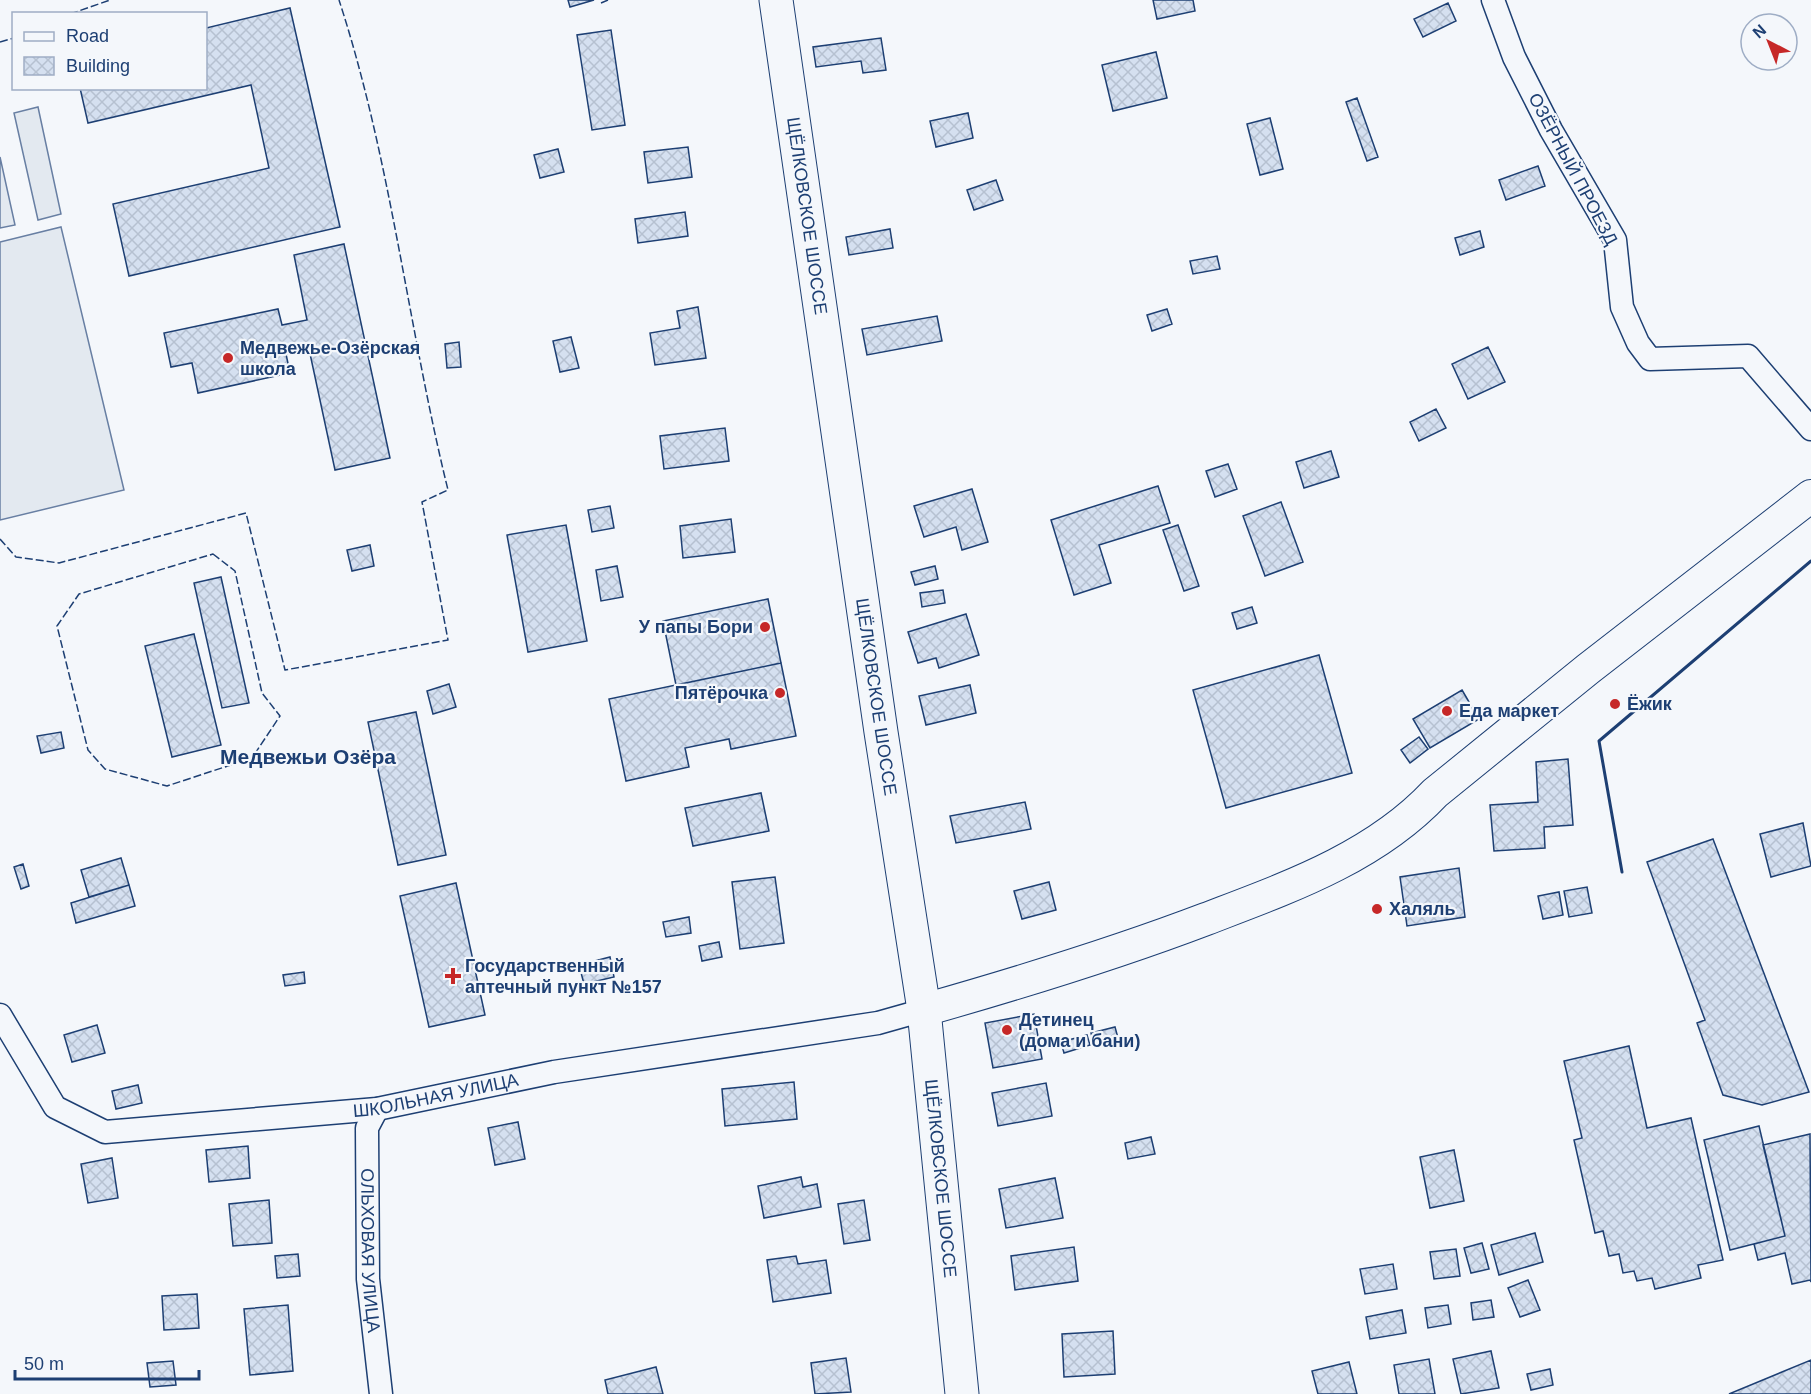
<svg xmlns="http://www.w3.org/2000/svg" width="1811" height="1394" font-family="Helvetica,sans-serif">
<defs>
<pattern id="building-cross-hatch" width="8" height="8" patternUnits="userSpaceOnUse" patternTransform="scale(1.5)"><rect width="8" height="8" fill="#d5e0f0"/><path d="M0 0l8 8M0 8l8-8" fill="none" stroke="#b6c1d1"/></pattern>
</defs>
<rect width="100%" height="100%" fill="#f4f7fb"/>
<!-- grass -->
<path fill="#e3e9f0" stroke="#687fa3" stroke-width="1.5" d="M38,107l23,107 -23,6 -24,-107z
M0,157l15,68 -15,3z
M61,227l63,263 -124,30v-278z"/>
<!-- building -->
<path fill="url(#building-cross-hatch)" stroke="#1d3f73" stroke-width="1.5" d="M568,0h26l-24,7z
M1153,0h40l2,11 -38,8z
M1448,3l8,18 -33,16 -9,-18z
M290,8l50,219 -211,49 -16,-72 156,-36 -18,-83 -163,38 -8,-35h126v-60z
M611,30l14,95 -33,5 -15,-95z
M881,38l5,32 -23,3 -2,-12 -45,6 -3,-20z
M1156,52l11,46 -54,13 -11,-46z
M1357,98l21,59 -11,4 -21,-59z
M968,113l5,25 -37,9 -6,-26z
M1270,118l13,51 -23,6 -13,-51z
M688,147l4,30 -44,6 -4,-31z
M558,149l6,23 -24,6 -6,-23z
M1538,166l7,20 -39,14 -7,-20z
M996,180l7,20 -29,10 -7,-20z
M685,212l3,24 -50,7 -3,-24z
M890,229l3,19 -44,7 -3,-18z
M1480,231l4,16 -24,8 -5,-17z
M344,244l46,214 -55,12 -26,-121 -23,5 4,19 -92,20 -6,-30 -21,4 -7,-34 114,-24 4,16 25,-5 -13,-65z
M1217,256l3,13 -27,5 -3,-13z
M698,307l8,51 -51,7 -5,-32 30,-5 -3,-17z
M1167,309l5,15 -20,7 -5,-16z
M937,316l5,25 -75,14 -5,-26z
M571,337l8,31 -19,4 -7,-31z
M459,342l2,25 -14,1 -2,-24z
M1488,347l17,35 -37,17 -16,-35z
M1436,409l10,19 -27,13 -9,-19z
M725,428l4,33 -65,8 -4,-33z
M1331,451l8,26 -35,11 -8,-26z
M1228,464l9,25 -22,8 -9,-26z
M1158,486l12,37 -71,22 12,38 -37,12 -23,-75z
M972,489l16,53 -26,8 -6,-23 -32,10 -10,-31z
M1281,502l22,60 -38,14 -22,-60z
M610,506l4,22 -22,4 -4,-22z
M731,519l4,33 -52,6 -3,-32z
M566,525l21,116 -59,11 -21,-117z
M1178,525l21,61 -15,5 -21,-61z
M370,545l4,21 -22,5 -5,-21z
M617,566l6,31 -22,4 -5,-31z
M935,566l3,13 -23,6 -4,-13z
M221,577l28,126 -27,5 -28,-125z
M943,590l2,13 -23,4 -2,-14z
M768,599l13,64 -105,22 -13,-64z
M1252,607l5,16 -20,6 -5,-16z
M966,614l13,41 -40,13 -3,-10 -18,5 -10,-31z
M194,634l27,111 -49,12 -27,-111z
M1319,655l33,118 -126,35 -33,-118z
M781,663l15,73 -65,13 -2,-10 -44,9 4,19 -63,14 -17,-82z
M449,684l7,23 -23,7 -6,-23z
M970,685l6,28 -50,12 -7,-29z
M1462,690l17,29 -49,29 -17,-29z
M416,712l30,143 -48,10 -30,-143z
M61,732l3,16 -23,5 -4,-17z
M1419,737l9,12 -18,14 -9,-13z
M1568,759l5,66 -29,2 1,21 -51,3 -4,-46 48,-3 -2,-40z
M761,793l8,38 -76,15 -8,-38z
M1025,802l6,27 -75,14 -6,-27z
M1803,823l8,43 -40,11 -11,-43z
M1713,839l96,253 -47,13 -39,-10 -26,-72 8,-3 -58,-158z
M121,858l8,27 -40,12 -8,-27z
M23,864l6,22 -8,3 -7,-22z
M1459,868l6,49 -58,9 -7,-49z
M775,877l9,66 -44,6 -8,-67z
M1049,882l7,28 -34,9 -8,-28z
M456,883l29,132 -56,12 -29,-131z
M129,885l6,21 -59,17 -5,-20z
M1587,887l5,26 -23,4 -5,-26z
M1559,892l4,23 -20,4 -5,-23z
M689,917l2,16 -25,4 -3,-15z
M719,942l3,15 -20,4 -3,-15z
M610,957l4,20 -30,7 -5,-19z
M304,972l1,11 -20,3 -2,-11z
M1034,1014l8,45 -49,9 -8,-45z
M97,1025l8,28 -33,9 -8,-27z
M1115,1027l3,11 -24,6 -3,-11z
M1087,1035l3,10 -26,8 -3,-11z
M1629,1046l18,82 44,-10 32,142 -25,5 3,13 -46,11 -3,-11 -15,3 -3,-10 -11,2 -4,-19 -10,2 -6,-25 -8,2 -21,-93 8,-2 -18,-77z
M794,1082l3,37 -72,7 -3,-37z
M1046,1083l6,33 -54,10 -6,-33z
M138,1085l4,18 -26,6 -4,-18z
M518,1122l7,37 -30,6 -7,-37z
M1759,1126l26,110 -55,14 -26,-110z
M1810,1134l1,148 -1,-2 -18,4 -7,-31 -27,7 -4,-16 31,-8 -22,-91z
M1151,1137l4,17 -27,5 -3,-16z
M248,1146l2,32 -41,4 -3,-32z
M1454,1150l10,51 -34,7 -10,-51z
M112,1158l6,40 -30,5 -7,-39z
M801,1177l2,10 14,-3 4,23 -57,11 -6,-32z
M1055,1178l8,40 -57,10 -7,-39z
M269,1200l3,43 -39,3 -4,-42z
M864,1200l6,40 -26,4 -6,-40z
M1535,1233l8,29 -44,13 -8,-30z
M1482,1243l7,26 -18,4 -7,-25z
M1074,1247l4,34 -63,9 -4,-34z
M1456,1249l4,27 -26,3 -4,-27z
M298,1254l2,22 -23,2 -2,-22z
M796,1256l2,8 28,-4 5,33 -58,9 -6,-42z
M1393,1264l4,25 -32,5 -5,-25z
M1528,1280l12,30 -20,7 -12,-29z
M197,1294l2,34 -35,2 -2,-34z
M1491,1300l3,17 -21,3 -2,-17z
M288,1305l5,66 -43,4 -6,-66z
M1448,1305l3,19 -23,4 -3,-20z
M1402,1310l4,23 -36,6 -4,-22z
M1113,1331l2,43 -51,3 -2,-43z
M1491,1351l8,37 -38,6 -8,-35z
M846,1358l5,34 -36,2 -4,-31z
M1429,1359l6,35h-36l-5,-29z
M1811,1360v34h-82z
M173,1361l3,24 -26,2 -3,-24z
M1349,1362l8,32h-39l-6,-23z
M656,1367l7,27h-55l-3,-14z
M1550,1369l3,16 -22,5 -4,-16z"/>
<g fill="none" stroke-linecap="round" stroke-linejoin="round">
<!-- minor casing -->
<g stroke="#1d3f73" stroke-width="25">
<g id="minor">
<path d="M1493,0l21,57 37,73 64,110 7,67 16,36 12,16 98,-3 63,73"/>
<path id="s1" d="M0,1015l55,92 50,25 272,-23 177,-37 324,-49 46,-13"/>
<path id="s2" d="M377,1109l-10,19 1,151 13,115"/>
</g>
</g>
<!-- secondary casing -->
<g stroke="#1d3f73" stroke-width="34">
<path id="secondary" d="M924,1010c95,-27 190,-56 282,-91 81,-31 168,-61 229,-126l153,-124 223,-173"/>
</g>
<!-- primary casing -->
<g stroke="#1d3f73" stroke-width="35">
<g id="primary">
<path id="s3" d="M776,0l105,732 43,278 38,384"/>
</g>
</g>
<!-- minor -->
<use href="#minor" stroke="#f4f7fb" stroke-width="22"/>
<!-- secondary -->
<use href="#secondary" stroke="#f4f7fb" stroke-width="32"/>
<!-- primary -->
<use href="#primary" stroke="#f4f7fb" stroke-width="33"/>
<!-- fence -->
<path stroke="#1d3f73" stroke-width="1.5" stroke-dasharray="8 3" stroke-linecap="butt" d="M601,3l7,-3
M70,14l40,-14
M0,42l14,-4
M0,539l16,18 43,6 187,-50 39,157 163,-30 -26,-138 26,-12c-40,-162 -57,-331 -109,-490
M213,554l22,17 27,122 18,23 -28,42 -85,28 -62,-17 -17,-19 -31,-124 22,-32z"/>
<!-- wall -->
<path stroke="#1d3f73" stroke-width="3" d="M1622,872l-23,-131 212,-180"/>
</g>
<!-- markers -->
<g fill="#c62828" stroke="#f4f7fb" stroke-width="2">
<circle cx="228" cy="358" r="6"/>
<circle cx="765" cy="627" r="6"/>
<circle cx="780" cy="693" r="6"/>
<circle cx="1615" cy="704" r="6"/>
<circle cx="1447" cy="711" r="6"/>
<circle cx="1377" cy="909" r="6"/>
<path d="M450 967h6v6h6v6h-6v6h-6v-6h-6v-6h6z"/>
<circle cx="1007" cy="1030" r="6"/>
</g>
<g text-anchor="middle" dominant-baseline="central" stroke-width="4.5" stroke-linejoin="round" paint-order="stroke">
<!-- street labels -->
<g font-size="18" fill="#1d3f73" stroke="#f4f7fb">
<text transform="translate(1573 169) rotate(62)">ОЗЁРНЫЙ ПРОЕЗД</text>
<text stroke="none"><textPath href="#s3" startOffset="218">ЩЁЛКОВСКОЕ ШОССЕ</textPath></text>
<text stroke="none"><textPath href="#s3" startOffset="704">ЩЁЛКОВСКОЕ ШОССЕ</textPath></text>
<text stroke="none"><textPath href="#s1" startOffset="496">ШКОЛЬНАЯ УЛИЦА</textPath></text>
<text stroke="none"><textPath href="#s3" startOffset="1190">ЩЁЛКОВСКОЕ ШОССЕ</textPath></text>
<text stroke="none"><textPath href="#s2" startOffset="144">ОЛЬХОВАЯ УЛИЦА</textPath></text>
</g>
<!-- poi labels -->
<g font-size="18" font-weight="bold" fill="#1d3f73" stroke="#f4f7fb" text-anchor="start">
<text x="240" y="348">Медвежье-Озёрская<tspan x="240" dy="21">школа</tspan></text>
<text x="753" y="627" text-anchor="end">У папы Бори</text>
<text x="768" y="693" text-anchor="end">Пятёрочка</text>
<text x="1627" y="704">Ёжик</text>
<text x="1459" y="711">Еда маркет</text>
<text x="1389" y="909">Халяль</text>
<text x="465" y="966">Государственный<tspan x="465" dy="21">аптечный пункт №157</tspan></text>
<text x="1019" y="1020">Детинец<tspan x="1019" dy="21">(дома и бани)</tspan></text>
</g>
<!-- quarter labels -->
<g font-size="21" font-weight="bold" fill="#1d3f73" stroke="#f4f7fb">
<text x="308" y="756">Медвежьи Озёра</text>
</g>
</g>
<!-- legend -->
<rect x="12" y="12" width="195" height="78" fill="#f4f7fb" stroke="#9eadc5" stroke-width="1.5"/>
<rect x="24" y="32" width="30" height="9" fill="#f4f7fb" stroke="#9eadc5" stroke-width="1.5"/>
<text x="66" y="42" font-size="18" fill="#1d3f73">Road</text>
<rect x="24" y="57" width="30" height="18" fill="url(#building-cross-hatch)" stroke="#9eadc5" stroke-width="1.5"/>
<text x="66" y="72" font-size="18" fill="#1d3f73">Building</text>
<!-- north arrow -->
<g transform="translate(1769 42) rotate(318)"><circle r="28" fill="#f4f7fb" stroke="#9eadc5" stroke-width="1.5"/>
<path d="M0-4.5L10 22L0 15L-10 22Z" fill="#c62828"/>
<text y="-9" font-size="16" font-weight="bold" text-anchor="middle" fill="#1d3f73">N</text>
</g>
<!-- scale -->
<path d="M15 1370v9h184v-9" fill="none" stroke="#1d3f73" stroke-width="3"/>
<text x="24" y="1370" font-size="18" fill="#1d3f73" stroke="#f4f7fb" stroke-width="4.5" paint-order="stroke">50 m</text>
</svg>
